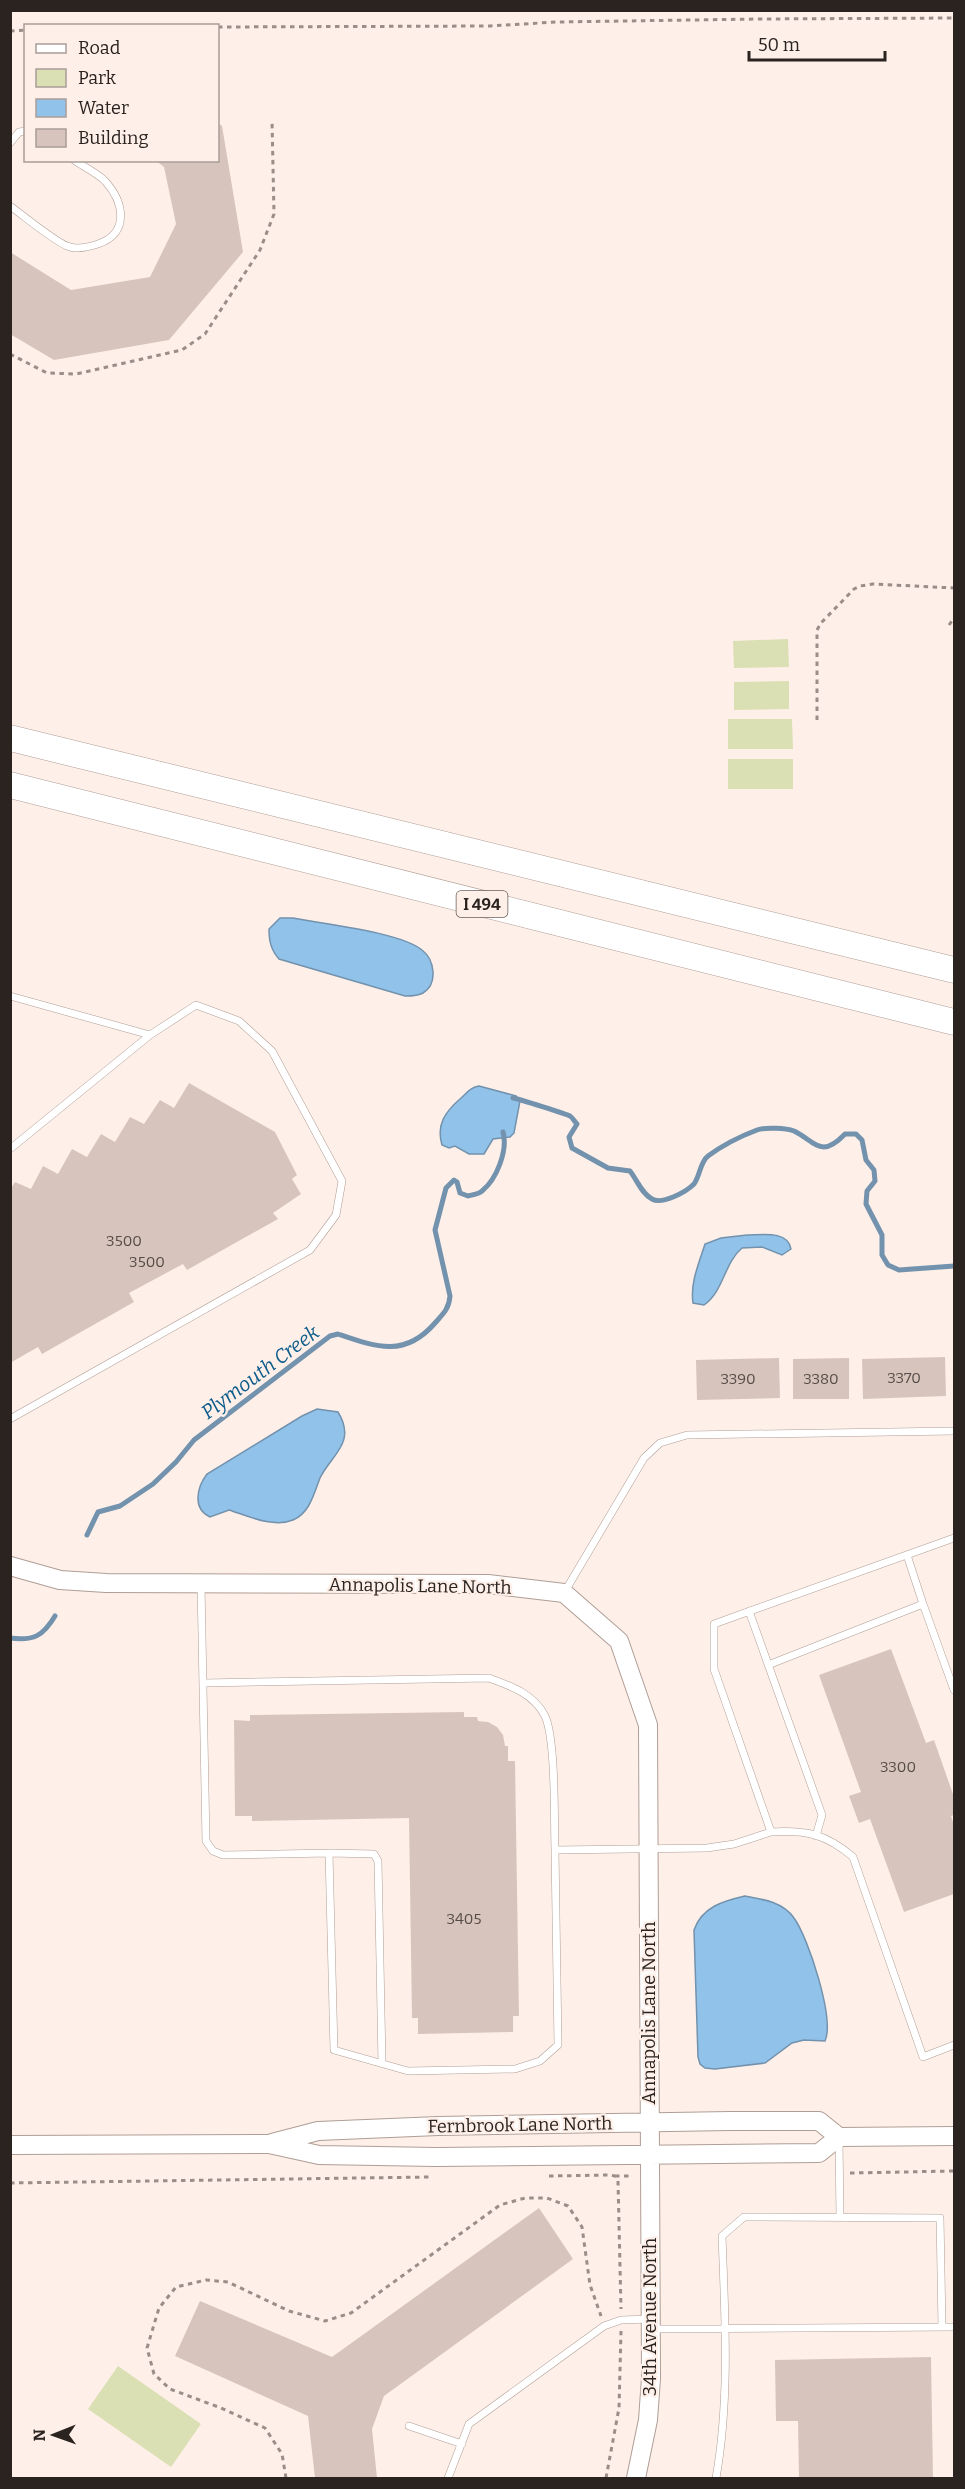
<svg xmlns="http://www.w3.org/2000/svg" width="965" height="2489" font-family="Bitter,serif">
<rect width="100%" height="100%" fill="#feefe8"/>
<!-- green -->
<path fill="#dae0b3" d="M788,639l1,28 -55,1 -1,-27z
M789,681v28l-55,1v-28z
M728,719h64l1,30h-65z
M728,759h65v30h-65z
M118,2366l83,58 -30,43 -83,-58z"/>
<!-- water -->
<path fill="#91c2e9" stroke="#7292ad" stroke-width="1.5" d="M280,918h13c30,6 107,14 129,32 13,10 16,34 1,43 -5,3 -12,3 -18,3l-126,-37c-8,-9 -10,-18 -10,-30z
M479,1086l37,10 4,5 -6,32 -4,4 -17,2 -9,15h-15l-14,-8 -6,2 -7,-3c-6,-20 3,-33 18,-46 7,-6 9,-11 19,-13z
M747,1235c14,0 41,-5 44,14l-9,6 -20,-8 -20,1c-18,15 -18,43 -38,57l-11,-2c-3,-20 6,-40 12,-59l16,-6z
M317,1409l21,3c19,31 -7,43 -18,66 -6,15 -10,35 -27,42 -20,8 -45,-4 -64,-10l-19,7c-18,-8 -13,-30 -3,-43l95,-58z
M745,1896c17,3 38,6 49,22 14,19 41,101 31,123l-21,-1 -12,3 -27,20 -50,6 -10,-1 -5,-4 -2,-7 -4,-127c8,-23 29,-29 51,-34z"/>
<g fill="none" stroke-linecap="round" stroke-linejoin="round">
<!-- stream -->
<path stroke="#7292ad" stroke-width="5" d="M513,1098c6,1 53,16 57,18 3,2 4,5 7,8l-8,13 3,11 36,20 22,3c7,9 12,23 22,28 10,6 34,-7 42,-15 6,-8 6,-22 14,-28 15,-11 33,-20 49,-26 8,-3 29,-2 37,1 22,11 27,28 51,3h11l6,6 4,20 8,10 1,11 -8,10 -1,13 16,31v20l6,10 11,5 55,-4
M87,1535l11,-23 22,-6 33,-22 23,-22 18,-22 136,-104 8,-2c38,13 67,24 97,-11 8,-9 14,-14 15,-27l-15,-66 11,-42 8,-8 3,2 3,11 8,3c4,-1 11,-2 14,-5 15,-12 26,-41 21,-59
M10,1638c24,3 33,-2 45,-22"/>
</g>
<!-- building -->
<path fill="#d7c5bd" d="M218,123l4,3 21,126 -74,88 -115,20 -44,-26v-82l61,38 79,-13 26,-53 -12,-57 -9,-7h63z
M189,1083l86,49 22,43 -5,4 9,15 -28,19 5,6 -91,51 -4,-6 -54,29 5,9 -92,52 -4,-7 -28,16v-173l5,-8 16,7 12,-23 15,8 14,-25 15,8 14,-23 14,8 15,-25 14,7 16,-24 14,8z
M945,1357l1,39 -83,3 -1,-40z
M779,1358l1,40 -83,2 -1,-40z
M849,1358v41h-56v-40z
M891,1649l35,94 8,-3 20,57v18l-3,1 3,9v69l-50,18 -34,-93 -11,4 -10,-27 12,-4 -42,-117z
M464,1712v5h13l1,4 10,1 9,5 6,8 2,11h3v15h7l4,255h-6v16l-95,2v-16h-6l-3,-200 -157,3v-5h-17l-1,-96 16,1v-6z
M539,2208l34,51 -189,137 -12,33 5,49h-62l-7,-62 -133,-60 25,-55 132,56z
M931,2357l2,121h-134l-1,-57h-22l-1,-61z"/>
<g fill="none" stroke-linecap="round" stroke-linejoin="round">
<!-- service casing -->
<g stroke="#af9e96" stroke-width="8">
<path id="service" d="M10,143l9,-11 7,-1
M10,206c14,10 44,35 57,40 9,4 22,1 31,-2 32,-11 26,-42 7,-63 -8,-8 -21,-14 -31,-21
M10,996l140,39 46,-30 43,16 33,30 70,130 -6,34 -26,35 -300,169
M10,1149l140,-114
M201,1584l5,257 7,10 10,4 106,-2 5,197 74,21 107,-2 25,-8 18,-16 -3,-195 152,-2 27,-4 37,-12 -57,-163v-45l240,-86
M564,1593l80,-135 16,-15 27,-8 267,-4
M923,1604l31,86
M749,1611l73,204 -6,21
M768,1665l155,-61 -16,-49
M203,1683l286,-5c22,8 45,16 56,38 11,24 9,105 10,134
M771,1832c36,-2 55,2 82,25l70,200 31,-12
M329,1853l45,1 4,7 4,202
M839,2139l1,79
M651,2329l303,-2
M409,2426l53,18
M448,2478l21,-54 135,-98 17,-6 30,-1
M716,2478c14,-79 9,-162 6,-242l22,-19 196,1 2,109"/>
</g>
<!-- tertiary casing -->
<g stroke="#af9e96" stroke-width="20">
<path id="tertiary" d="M10,1566l50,14 46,3 382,1 76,9 55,48 29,84 3,653 -3,42 -12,58
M272,2143l46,-12 120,-5 292,-5h89l20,16
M10,2145l259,-1 50,11 117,2 383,-4 20,-16 115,-1"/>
</g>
<!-- motorway casing -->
<g stroke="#af9e96" stroke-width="27">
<path id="motorway" d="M10,738l944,232
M10,785l944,237"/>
</g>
<!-- path -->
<path stroke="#998e89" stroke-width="3" stroke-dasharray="4.5 4.5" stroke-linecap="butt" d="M218,27l272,-1 66,-4 203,-3 195,-1
M10,31l16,-1
M10,354l37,19 29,1 106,-24 23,-16 55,-84 14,-36 -2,-94
M949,625l5,-7
M817,720v-90l4,-7 33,-34 6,-3 13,-2 81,4
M850,2173l104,-2
M549,2176l61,-1 5,1 3,5 3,128
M615,2176h17
M10,2183l419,-6
M286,2478l-4,-24 -17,-26 -44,-20 -51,-19 -16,-15 -7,-26 12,-40 17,-21 30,-7 22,2 61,29 36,10 26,-8 149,-108 25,-7h22l21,8 14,21 8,58 11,31
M606,2478l13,-70 2,-77"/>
<!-- service -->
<use href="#service" stroke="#fff" stroke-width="7"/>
<!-- tertiary -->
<use href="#tertiary" stroke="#fff" stroke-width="18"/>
<!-- motorway -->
<use href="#motorway" stroke="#fff" stroke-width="26"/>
</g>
<g text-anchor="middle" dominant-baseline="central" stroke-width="4.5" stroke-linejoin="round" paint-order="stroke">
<!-- number labels -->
<g font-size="15" fill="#554c47">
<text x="124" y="1241">3500</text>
<text x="147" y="1262">3500</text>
<text x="904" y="1378">3370</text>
<text x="738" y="1379">3390</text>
<text x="821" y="1379">3380</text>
<text x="898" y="1767">3300</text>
<text x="464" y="1919">3405</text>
</g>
<!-- shield labels -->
<rect fill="#feefe8" stroke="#6a605c" stroke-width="1.5" x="456.5" y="891" width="51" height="26" rx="4.5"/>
<g font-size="16" font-weight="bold" fill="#2a2320">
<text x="482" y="904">I 494</text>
</g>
<!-- street labels -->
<g font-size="18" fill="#2a2320" stroke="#feefe8">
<text transform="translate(420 1586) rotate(1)">Annapolis Lane North</text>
<text transform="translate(649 2013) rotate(-90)">Annapolis Lane North</text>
<text transform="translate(520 2125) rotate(-1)">Fernbrook Lane North</text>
<text transform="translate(650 2317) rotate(-90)">34th Avenue North</text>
</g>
<!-- water labels -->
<g font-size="20" font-style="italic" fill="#0c5c8c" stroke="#feefe8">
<text transform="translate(260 1372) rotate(-37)">Plymouth Creek</text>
</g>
</g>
<!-- border -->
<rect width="965" height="2489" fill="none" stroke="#2a2320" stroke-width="24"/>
<!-- legend -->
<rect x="24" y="24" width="195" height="138" fill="#feefe8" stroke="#a99d98" stroke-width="1.5"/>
<rect x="36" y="44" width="30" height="9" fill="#ffffff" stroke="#a99d98" stroke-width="1.5"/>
<text x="78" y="54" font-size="18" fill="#2a2320">Road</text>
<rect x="36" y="69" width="30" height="18" fill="#dae0b3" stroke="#a99d98" stroke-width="1.5"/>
<text x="78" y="84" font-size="18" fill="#2a2320">Park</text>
<rect x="36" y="99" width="30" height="18" fill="#91c2e9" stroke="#a99d98" stroke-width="1.5"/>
<text x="78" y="114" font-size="18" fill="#2a2320">Water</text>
<rect x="36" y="129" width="30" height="18" fill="#d7c5bd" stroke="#a99d98" stroke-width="1.5"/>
<text x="78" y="144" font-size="18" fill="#2a2320">Building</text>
<!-- north arrow -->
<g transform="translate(54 2435) rotate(269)" stroke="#feefe8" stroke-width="4.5" paint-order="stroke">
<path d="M0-4.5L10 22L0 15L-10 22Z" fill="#2a2320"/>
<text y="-9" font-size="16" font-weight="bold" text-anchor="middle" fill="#2a2320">N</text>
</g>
<!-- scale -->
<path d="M749 51v9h136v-9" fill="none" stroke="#2a2320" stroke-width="3"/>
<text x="758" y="51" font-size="18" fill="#2a2320" stroke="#feefe8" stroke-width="4.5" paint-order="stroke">50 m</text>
</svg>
